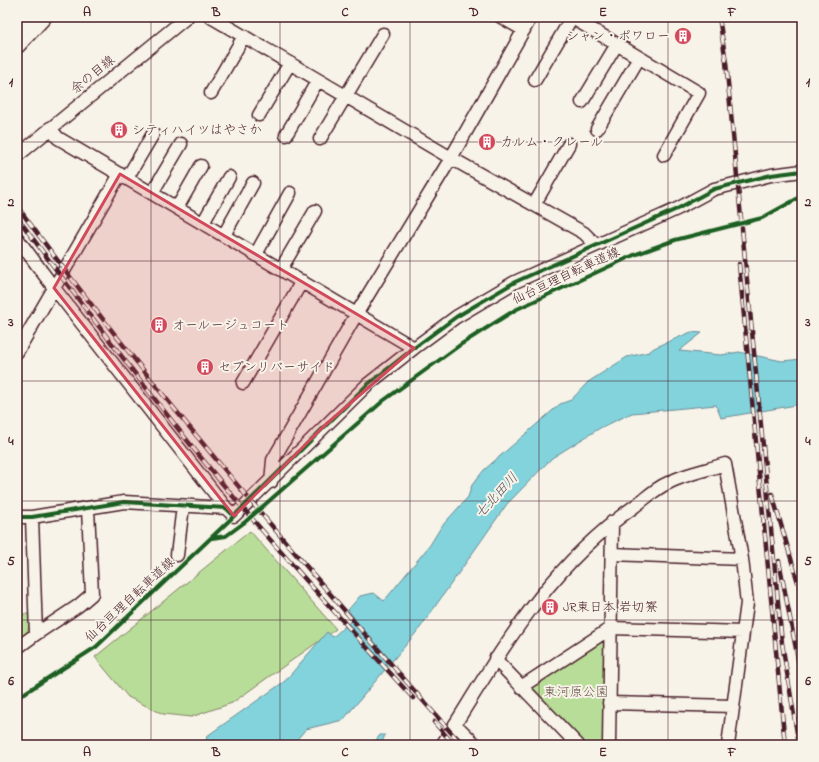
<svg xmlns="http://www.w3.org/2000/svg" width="819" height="762" font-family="'Indie Flower','Klee One',sans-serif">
<rect width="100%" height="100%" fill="#f7f3e8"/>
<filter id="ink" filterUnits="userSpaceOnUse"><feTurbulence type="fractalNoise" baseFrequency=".025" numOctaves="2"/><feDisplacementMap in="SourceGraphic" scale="8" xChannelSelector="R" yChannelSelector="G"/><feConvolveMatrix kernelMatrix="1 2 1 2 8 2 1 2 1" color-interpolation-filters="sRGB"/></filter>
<g filter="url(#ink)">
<!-- green -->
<path fill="#b8dd98" stroke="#817e62" d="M250,531l86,98 -104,74 -41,14 -28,-3 -35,-17 -33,-40z
M17,614h13c0,14 -1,20 -13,28z
M599,639l7,3 -2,103h-20l-53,-57z"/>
<!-- water -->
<path fill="#82d3dc" stroke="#6c8b95" d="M691,332l11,1 -23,18 42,4 18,-3 43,9 20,-2v45l-81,14 -5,-13 -84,8 -32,15 -48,30 -45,46 -87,124 -77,92 -37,9 -14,16h-87l2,-9 78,-55 42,-49 6,5 21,-19 -6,-8 12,-14 14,-3 10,8 46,-56 11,-18 27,-30 4,-12 12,-15 76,-66 11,-4 17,-18 39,-25 22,-5 5,-4z
M380,735h5l-4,10h-9z"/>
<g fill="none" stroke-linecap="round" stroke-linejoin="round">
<!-- street casing -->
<g stroke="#4a1f2b" stroke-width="15">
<path id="street" d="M211,17l240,141 133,75 12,12
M501,17l23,13
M571,17l128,76 -35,62
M535,80l37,-63
M211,93l33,-57
M582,102l35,-58
M259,115l31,-52
M50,128l8,10 356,210
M597,129l42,-71
M286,135l32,-55
M320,139l63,-105
M17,156l170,-139
M127,178l26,-44
M152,193l29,-49
M534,205l35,-61
M177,208l24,-42
M203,223l26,-46
M224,235l29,-52
M17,238l37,50 172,220
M256,254l34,-61
M281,269l34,-58
M17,352l103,-178
M243,383l59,-102
M271,482l2,-22 84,-147 94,-155 80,-141
M17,517h15l92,-15 102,6 8,8 133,-131 47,-37 42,-31 59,-35 162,-73 37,-20 57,-14 31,-4
M612,554l130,5
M177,555l6,-49
M36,634l42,-28 14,-12 -4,-85
M17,648l19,-14 -4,-117
M495,659l83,86
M521,687l90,-59 132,4
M609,703l124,3
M455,724l21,21
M442,745c58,-91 102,-175 193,-239 11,-8 21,-18 33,-23 17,-9 39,-13 57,-19l17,95 5,44 -19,142
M609,745l3,-223"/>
</g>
<!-- secondary casing -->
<g stroke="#4a1f2b" stroke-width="19">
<path id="secondary" d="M17,26l9,-9
M17,45l26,-28"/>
</g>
<!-- street -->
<use href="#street" stroke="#f7f3e8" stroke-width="12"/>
<!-- secondary -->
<use href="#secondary" stroke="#f7f3e8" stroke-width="16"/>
<!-- rail casing -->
<g stroke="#4a1f2b" stroke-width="4.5">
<path id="rail" d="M719,17l7,45 56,581 17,102
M17,206c138,188 291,364 445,539
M17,217c59,80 119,159 181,237 68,84 142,164 215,244
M739,264l46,481
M772,494l30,102
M779,561l23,119
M434,722l20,23"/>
</g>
<!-- rail -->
<use href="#rail" stroke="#f7f3e8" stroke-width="3" stroke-dasharray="9" stroke-linecap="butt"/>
<!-- cycleway casing -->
<g stroke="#f7f3e8" stroke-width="6">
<path id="cycleway" d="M17,517h15l92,-15 102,6 8,8 133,-131 47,-37 42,-31 59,-35 162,-73 37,-20 57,-14 31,-4
M212,538l14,-2 19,-14 138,-121 77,-56 55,-35 119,-55 41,-15 87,-22 40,-22
M17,698l79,-51 138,-131"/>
</g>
<!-- cycleway -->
<use href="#cycleway" stroke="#1b5e20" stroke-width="4"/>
</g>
</g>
<!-- marked area -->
<path fill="#d1495b" fill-opacity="0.2" stroke="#d1495b" stroke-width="3" stroke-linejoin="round" d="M120,174l294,174 -91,79 -89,89 -180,-228z"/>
<!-- grid -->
<path fill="none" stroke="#4a1f2b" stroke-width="1" stroke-opacity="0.55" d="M151,17v728M280,17v728M410,17v728M539,17v728M668,17v728M17,142h785M17,261h785M17,381h785M17,501h785M17,620h785"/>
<!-- icons -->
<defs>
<g id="building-disc" transform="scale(0.9)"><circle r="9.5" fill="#d1495b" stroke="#f7f3e8"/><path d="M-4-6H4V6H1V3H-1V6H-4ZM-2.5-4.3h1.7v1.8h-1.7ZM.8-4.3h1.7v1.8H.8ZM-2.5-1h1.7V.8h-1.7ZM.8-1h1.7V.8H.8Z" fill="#fff"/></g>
</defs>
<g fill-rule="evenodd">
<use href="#building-disc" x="683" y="36"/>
<use href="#building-disc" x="119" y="130"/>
<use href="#building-disc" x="487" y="142"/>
<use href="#building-disc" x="159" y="325"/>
<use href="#building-disc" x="205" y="367"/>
<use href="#building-disc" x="550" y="607"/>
</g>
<g text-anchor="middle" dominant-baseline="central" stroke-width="4" stroke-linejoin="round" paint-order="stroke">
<!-- poi labels -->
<g font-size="13" fill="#4a1f2b" stroke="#f7f3e8" text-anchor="start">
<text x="670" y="36" text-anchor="end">シャン・ポワロー</text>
<text x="132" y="130">シティハイツはやさか</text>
<text x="500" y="142">カルム・クレール</text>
<text x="172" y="325">オールージュコート</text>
<text x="218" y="367">セブンリバーサイド</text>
<text x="563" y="607">JR東日本 岩切寮</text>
</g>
<!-- street labels -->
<g font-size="13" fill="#4a1f2b" stroke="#f7f3e8">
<text transform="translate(93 75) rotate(-39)">余の目線</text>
<text transform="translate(566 276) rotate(-25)">仙台亘理自転車道線</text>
<text transform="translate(130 600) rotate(-43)">仙台亘理自転車道線</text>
</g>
<!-- park labels -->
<g font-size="13" fill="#664e46" stroke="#f7f3e8">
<text x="576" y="692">東河原公園</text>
</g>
<!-- water labels -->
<g font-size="14" font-style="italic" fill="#5b5560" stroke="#f7f3e8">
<text transform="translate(497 496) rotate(-47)">七北田川</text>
</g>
</g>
<!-- margin -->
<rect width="819" height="762" fill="none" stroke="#f7f3e8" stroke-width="44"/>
<rect x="22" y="22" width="775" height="718" fill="none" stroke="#4a1f2b" stroke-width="1.5"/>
<g font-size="13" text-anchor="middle" font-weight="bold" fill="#4a1f2b">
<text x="87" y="16">A</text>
<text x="216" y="16">B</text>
<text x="345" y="16">C</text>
<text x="474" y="16">D</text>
<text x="603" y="16">E</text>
<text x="732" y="16">F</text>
<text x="11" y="86">1</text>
<text x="808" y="86">1</text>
<text x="11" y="206">2</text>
<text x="808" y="206">2</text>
<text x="11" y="326">3</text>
<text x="808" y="326">3</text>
<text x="11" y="445">4</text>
<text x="808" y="445">4</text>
<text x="11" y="565">5</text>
<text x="808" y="565">5</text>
<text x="11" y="685">6</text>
<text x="808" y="685">6</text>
<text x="87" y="756">A</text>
<text x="216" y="756">B</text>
<text x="345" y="756">C</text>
<text x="474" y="756">D</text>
<text x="603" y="756">E</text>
<text x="732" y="756">F</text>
</g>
</svg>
